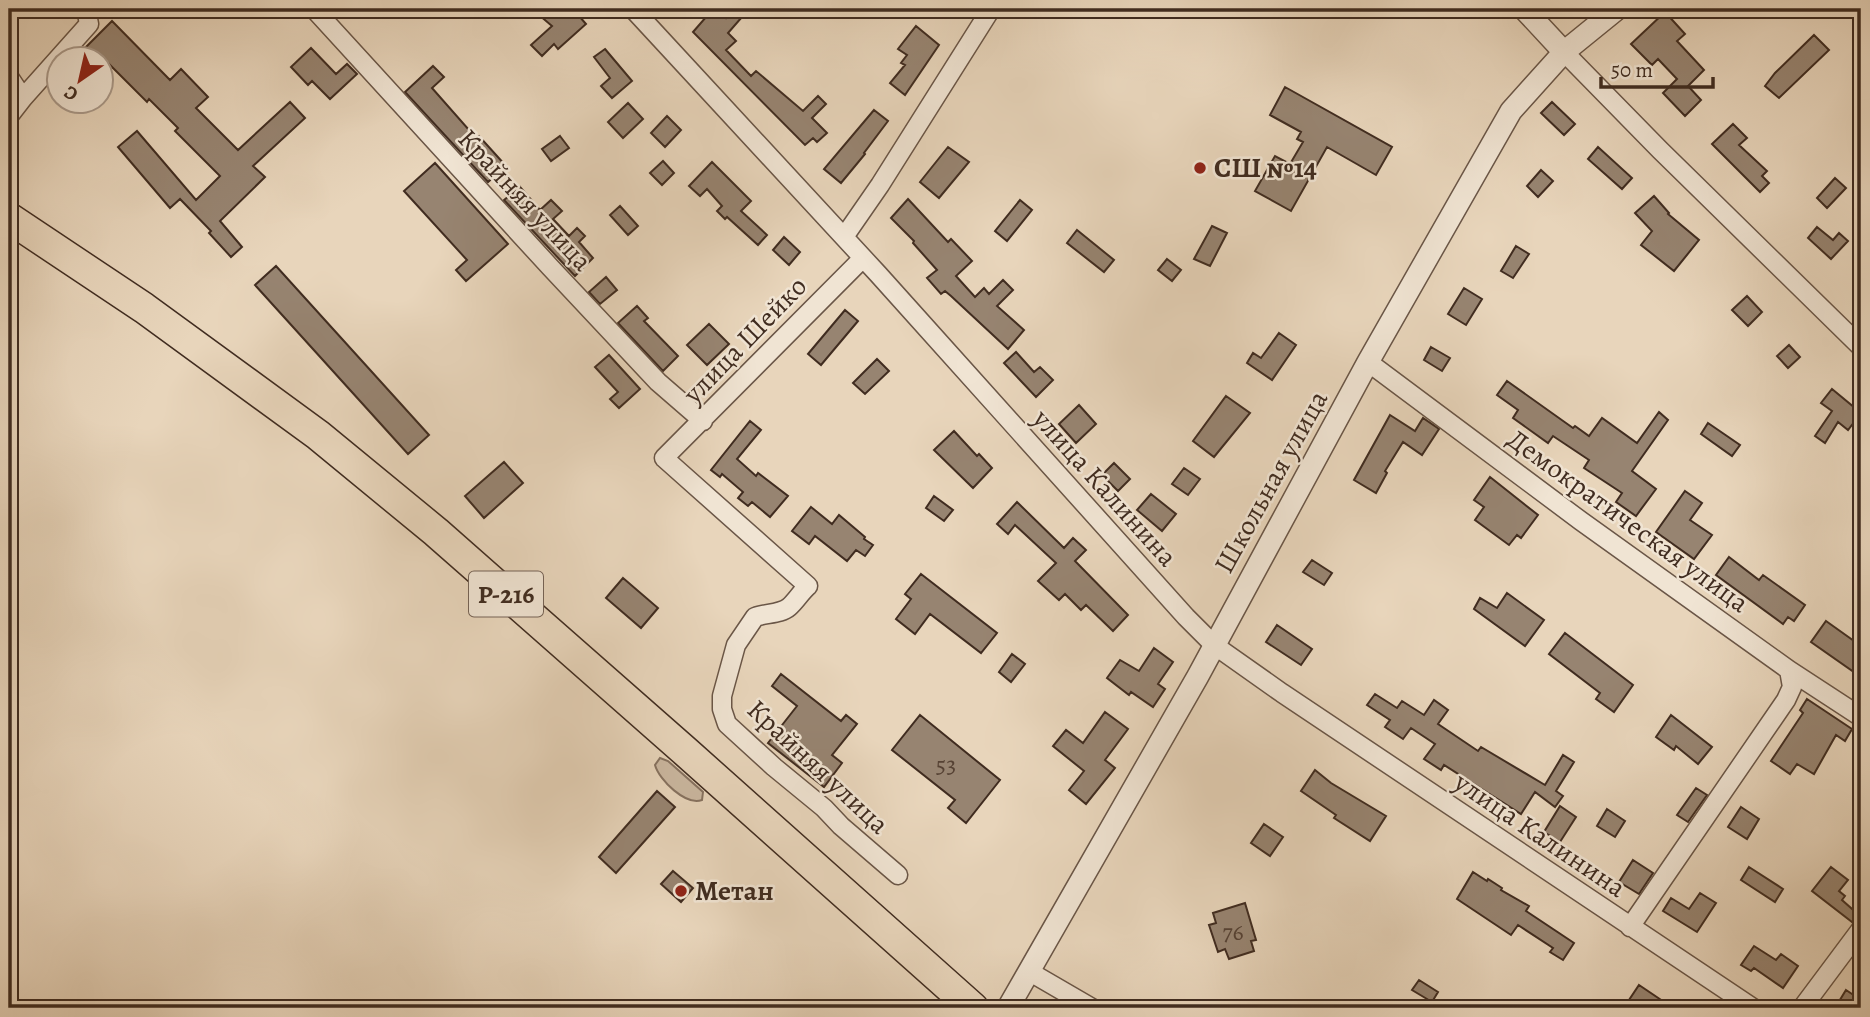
<svg xmlns="http://www.w3.org/2000/svg" width="1870" height="1017" font-family="Alegreya,serif">
<rect width="100%" height="100%" fill="#e8d5bb"/>
<filter id="stains"><feTurbulence type="fractalNoise" baseFrequency=".00286" numOctaves="4"/><feColorMatrix values="0 0 0 0 .2 0 0 0 0 .09 0 0 0 0 .02 0 0 0 .5 -.17"/></filter>
<radialGradient id="worn" r=".72"><stop offset=".6" stop-color="#630" stop-opacity="0"/><stop offset="1" stop-color="#630" stop-opacity=".3"/></radialGradient>
<!-- green -->
<path fill="#cbb8a1" stroke="#867260" stroke-width="2" d="M660,758l8,3 35,31 -1,8c-16,6 -43,-20 -47,-35z"/>
<!-- building -->
<path fill="#978471" stroke="#402c20" stroke-width="2" d="M545,9h28l13,15 -28,25 -4,-5 -12,12 -11,-11 21,-19 -13,-11z
M713,9h3l10,9 8,-9h15l-21,24 8,8 -10,9 25,26 5,-5 47,40 15,-15 8,8 -14,14 15,15 -10,9 -4,-4 -8,7 -112,-113z
M1665,12l20,22 -8,7 27,29 -16,16 13,14 -16,16 -22,-23 14,-14 -19,-20 -6,6 -21,-21z
M112,21l58,59 11,-11 27,28 -12,11 42,42 52,-48 15,16 -52,48 12,11 -45,44 22,26 -11,10 -22,-24 2,-2 -31,-32 -10,9 -52,-61 19,-16 59,69 24,-24 -45,-45 3,-3 -29,-29 -2,3 -39,-39 -4,4 -2,-7h-29z
M916,26l23,19 -34,50 -15,-12 15,-18 -4,-2 6,-8 -9,-6z
M1814,35l15,15 -50,48 -14,-12 10,-13z
M311,48l25,26 11,-10 10,10 -27,25 -18,-18 -4,4 -17,-18z
M605,49l27,32 -20,17 -11,-12 9,-8 -16,-21z
M433,66l11,11 -12,11 44,50 3,-2 27,30 -18,16 -83,-90z
M1285,87l107,60 -16,28 -49,-28 -36,64 -36,-20 20,-35 15,8 13,-22 -6,-3 4,-7 -31,-17z
M1552,102l23,22 -11,11 -23,-22z
M628,103l15,16 -20,19 -15,-16z
M874,110l14,11 -24,32 1,1 -24,29 -17,-14z
M667,116l14,14 -16,17 -14,-14z
M1733,124l14,14 -8,7 28,26 -5,5 7,7 -9,9 -48,-48z
M560,136l9,12 -18,13 -9,-12z
M948,147l21,15 -30,36 -19,-16z
M1598,147l34,31 -10,11 -34,-30z
M663,161l11,12 -12,12 -12,-12z
M712,162l39,39 -10,10 26,24 -9,10 -31,-28 -2,2 -8,-8 5,-5 -15,-17 -7,7 -11,-10z
M435,163l73,81 -42,37 -10,-11 11,-10 -63,-69z
M1541,170l12,11 -15,16 -11,-11z
M1835,178l11,10 -19,20 -10,-10z
M520,187l20,23 11,-10 11,11 -9,8 16,17 8,-8 8,8 -6,6 14,16 -18,18 -71,-76z
M1654,196l15,17 -1,1 31,26 -25,31 -33,-26 11,-14 -17,-18z
M908,199l40,43 3,-3 21,22 -16,15 19,21 9,-9 5,6 14,-14 10,10 -16,16 27,24 -16,19 -57,-53 -6,-5 -4,3 -14,-16 10,-8 -24,-27 1,-2 -23,-23z
M1020,200l12,10 -25,31 -12,-10z
M620,206l18,20 -10,9 -18,-20z
M1212,226l15,7 -17,33 -16,-7z
M1817,227l16,13 6,-7 9,8 -17,18 -23,-21z
M1077,230l37,30 -10,12 -37,-29z
M784,237l16,15 -11,13 -16,-15z
M1516,246l13,8 -16,24 -12,-7z
M1167,259l14,11 -9,11 -14,-11z
M276,266l153,169 -21,19 -153,-169z
M606,277l11,13 -17,14 -11,-12z
M1464,288l18,11 -16,26 -18,-11z
M1747,296l15,16 -14,14 -16,-16z
M637,306l11,12 -4,3 34,35 -15,15 -45,-48z
M845,310l13,11 -37,44 -13,-11z
M709,324l20,20 -22,21 -20,-20z
M1279,333l17,12 -24,35 -25,-17 6,-10 8,5z
M1789,345l11,12 -12,11 -11,-12z
M1431,347l19,11 -8,13 -18,-11z
M1016,352l18,20 6,-5 13,13 -17,17 -32,-34z
M609,355l31,34 -21,19 -9,-9 8,-7 -23,-25z
M877,359l12,12 -24,23 -12,-11z
M1507,381l66,47 2,-2 14,10 13,-18 35,25 22,-31 9,8 -36,51 24,18 -20,27 -20,-14 6,-9 -38,-25 5,-8 -36,-24 -5,7 -35,-25 5,-8 -21,-15z
M1832,389l29,24 -13,17 -10,-8 -13,21 -10,-7 17,-25 -11,-8z
M1226,396l24,17 -36,44 -21,-16z
M1079,405l17,19 -20,19 -17,-19z
M1390,415l25,16 8,-13 16,11 -17,26 -19,-13 -18,29 2,2 -11,20 -22,-13z
M750,421l11,9 -24,29 19,17 2,-3 30,23 -18,21 -18,-15 -4,4 -10,-8 5,-6 -21,-18 -2,3 -9,-7z
M1708,423l32,22 -8,11 -31,-22z
M954,431l23,25 2,-2 13,14 -19,20 -39,-38z
M504,462l19,21 -39,35 -19,-22z
M1114,463l16,16 -12,12 -16,-16z
M1184,468l16,11 -12,16 -16,-11z
M1490,477l48,38 -17,23 -4,-3 -8,10 -34,-25 9,-13 -10,-7z
M1685,491l17,12 -12,17 22,15 -18,24 -38,-27z
M1151,494l25,20 -14,17 -25,-21z
M934,496l19,14 -9,11 -18,-13z
M1017,502l47,46 9,-10 13,12 -11,11 53,54 -15,16 -27,-26 -5,5 -16,-16 -6,6 -21,-19 18,-18 -41,-38 -7,9 -11,-10z
M811,507l21,17 7,-9 26,22 -1,2 9,6 -8,11 -9,-6 -9,11 -32,-25 -6,8 -17,-13z
M1729,557l30,23 4,-5 42,30 -11,16 -6,-4 -5,7 -67,-49z
M1312,560l20,13 -8,12 -21,-13z
M921,574l76,59 -16,20 -51,-39 -15,20 -19,-15 15,-20 -6,-5z
M623,578l35,30 -17,20 -35,-30z
M1507,593l37,27 -19,26 -51,-37 6,-11 17,10z
M1826,621l35,25v31l-50,-35z
M1277,625l35,24 -11,16 -35,-23z
M1565,633l68,52 -19,27 -18,-13 4,-6 -51,-39z
M1154,648l19,14 -15,22 7,5 -12,18 -22,-15 -2,3 -22,-17 13,-18 19,11z
M1012,654l13,10 -14,18 -12,-10z
M781,674l60,47 5,-6 11,9 -25,31 10,8 -18,24 -56,-44 29,-37 -25,-20z
M1375,694l22,14 5,-7 22,14 10,-15 14,10 -10,14 40,27 3,-4 64,38 18,-30 11,7 -18,29 7,5 -8,11 -20,-15 -14,22 -77,-49 -3,5 -17,-11 11,-15 -24,-16 -8,11 -18,-12 5,-7 -23,-15z
M1807,699l45,30 -7,12 -9,-6 -22,39 -17,-10 -7,10 -19,-13 32,-48 -3,-3z
M1105,712l23,17 -23,31 10,8 -29,36 -17,-14 15,-19 -31,-25 13,-16 17,13z
M920,715l80,65 -34,43 -18,-15 7,-8 -63,-50z
M1671,715l41,32 -14,17 -22,-18 -2,4 -18,-13z
M1315,770l16,13 55,33 -16,25 -36,-23 2,-3 -35,-24z
M1696,788l11,7 -19,27 -11,-7z
M657,791l18,16 -59,66 -17,-16z
M1560,806l16,11 -16,25 -16,-10z
M1741,807l18,12 -12,20 -19,-12z
M1607,809l18,12 -10,16 -18,-11z
M1264,824l19,13 -13,19 -19,-13z
M1633,860l20,13 -14,21 -20,-12z
M1749,867l34,22 -8,13 -34,-22z
M1831,867l17,13 -9,11 6,5 -3,4 18,16 -8,6 -40,-31z
M673,871l20,17 -12,14 -20,-18z
M1473,872l14,9 1,-2 14,9 -1,2 28,16 -3,5 48,32 -11,17 -13,-8 3,-4 -35,-23 -7,10 -54,-36z
M1700,893l16,10 -19,29 -34,-21 8,-13 18,11z
M1245,903l11,37 -5,1 3,10 -25,8 -4,-10 -7,3 -9,-27 7,-2 -3,-10z
M1754,946l22,14 5,-6 17,12 -15,22 -29,-20 -3,3 -10,-6z
M1419,980l19,12 -6,10 -20,-12z
M1639,985l34,23h-32l-12,-8z
M1846,990l15,10v8h-26z"/>
<g fill="none" stroke-linecap="round" stroke-linejoin="round">
<!-- minor casing -->
<g stroke="#6a5647" stroke-width="21">
<path id="minor" d="M314,9l236,258 108,115 45,39
M633,9l245,265 308,343 28,28 68,48 471,315
M1564,52l96,98 201,197
M9,77l14,21 -14,18
M23,98l66,-74 -3,-15
M844,237l36,-52 111,-176
M863,258l-199,200 144,128c-7,6 -12,15 -19,21 -8,7 -23,6 -34,10l-19,28 -14,51v13l5,15 47,43 50,41 17,18 57,49
M1368,362l213,159 208,149 72,47
M1630,927l156,-227 6,-13 -3,-17
M1030,972l62,36
M1802,1008l59,-79"/>
</g>
<!-- tertiary casing -->
<g stroke="#6a5647" stroke-width="24">
<path id="tertiary" d="M1524,9l40,43
M1008,1008l190,-332 170,-314 143,-251 53,-59 53,-43"/>
</g>
<!-- trunk casing -->
<g stroke="#402c20" stroke-width="33">
<path id="trunk" d="M9,218l135,90 174,127 118,97 250,220 287,256"/>
</g>
<!-- minor -->
<use href="#minor" stroke="#f0e4d3" stroke-width="18"/>
<!-- tertiary -->
<use href="#tertiary" stroke="#f0e4d3" stroke-width="21"/>
<!-- trunk -->
<use href="#trunk" stroke="#e8d5bb" stroke-width="30"/>
</g>
<!-- markers -->
<g fill="#8f2418" stroke="#f0e4d3" stroke-width="2.5">
<circle cx="1200" cy="168" r="7"/>
<circle cx="681" cy="891" r="7"/>
</g>
<g text-anchor="middle" dominant-baseline="central" stroke-width="5" stroke-linejoin="round" paint-order="stroke">
<!-- number labels -->
<g font-size="24" fill="#564234">
<text x="946" y="765">53</text>
<text x="1233" y="932">76</text>
</g>
<!-- shield labels -->
<rect fill="#f0e4d3" stroke="#756356" stroke-width="2" x="469" y="571.5" width="74" height="45" rx="5"/>
<g font-size="26" font-weight="bold" fill="#402c20">
<text x="506" y="594">Р-216</text>
</g>
<!-- poi labels -->
<g font-size="28" font-weight="bold" fill="#402c20" stroke="#f0e4d3" text-anchor="start">
<text x="1214" y="168">СШ №14</text>
<text x="695" y="891">Метан</text>
</g>
<!-- street labels -->
<g font-size="28" fill="#402c20" stroke="#f0e4d3">
<text transform="translate(525 200) rotate(47)">Крайняя улица</text>
<text transform="translate(745 340) rotate(-46)">улица Шейко</text>
<text transform="translate(1271 482) rotate(-61)">Школьная улица</text>
<text transform="translate(1105 488) rotate(48)">улица Калинина</text>
<text transform="translate(1628 521) rotate(36)">Демократическая улица</text>
<text transform="translate(818 767) rotate(43)">Крайняя улица</text>
<text transform="translate(1540 835) rotate(34)">улица Калинина</text>
</g>
</g>
<!-- margin -->
<rect width="1870" height="1017" fill="none" stroke="#e8d5bb" stroke-width="35"/>
<rect x="10" y="10" width="1849" height="996" fill="none" stroke="#402c20" stroke-width="3.5"/>
<rect x="18" y="18" width="1835" height="982" fill="none" stroke="#402c20" stroke-width="2"/>
<!-- north arrow -->
<g transform="translate(80 80) rotate(214)"><circle r="33" fill="#f0e4d3" stroke="#aa9a8b" stroke-width="2"/>
<path d="M0-5L12 26L0 18L-12 26Z" fill="#8f2418"/>
<text y="-10" font-size="19" font-weight="bold" text-anchor="middle" fill="#402c20">С</text>
</g>
<!-- scale -->
<path d="M1601 77v10h112v-10" fill="none" stroke="#402c20" stroke-width="3.5"/>
<text x="1611" y="77" font-size="21" fill="#402c20" stroke="#f0e4d3" stroke-width="5" paint-order="stroke">50 m</text>
<rect width="100%" height="100%" filter="url(#stains)"/>
<rect width="100%" height="100%" fill="url(#worn)"/>
</svg>
